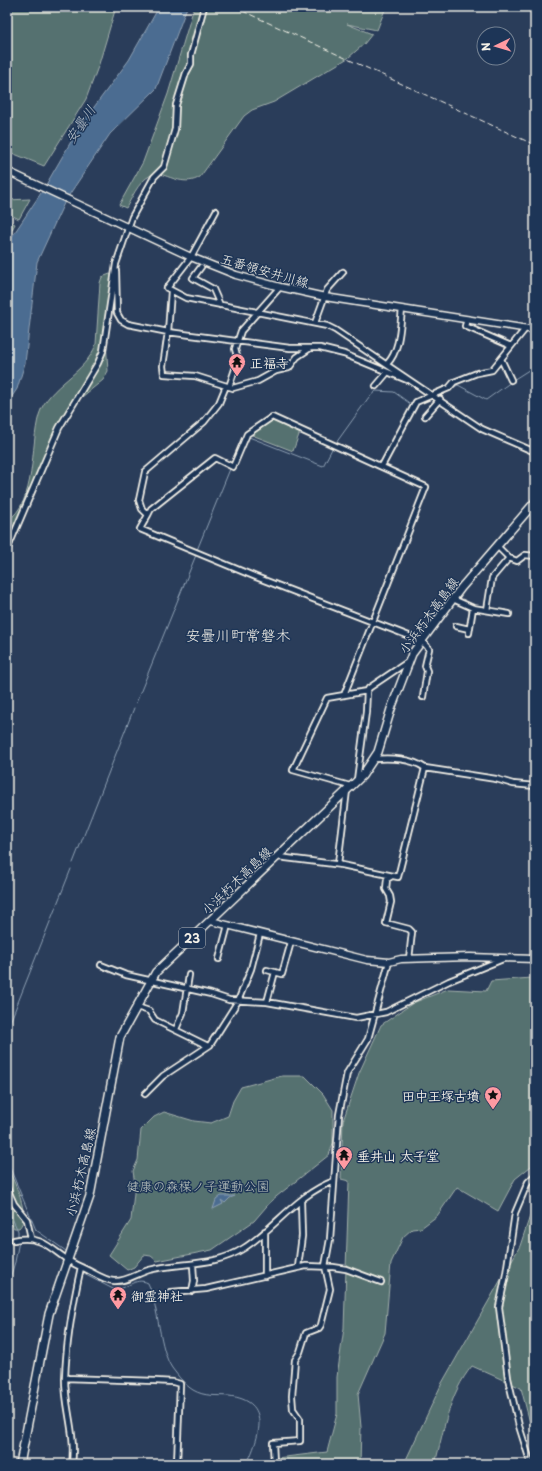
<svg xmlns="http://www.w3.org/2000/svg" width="542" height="1471" font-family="'Playpen Sans','Klee One',sans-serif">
<rect width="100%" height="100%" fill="#2a3d5a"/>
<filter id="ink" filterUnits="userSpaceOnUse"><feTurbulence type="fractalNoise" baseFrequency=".025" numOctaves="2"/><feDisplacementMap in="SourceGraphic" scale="8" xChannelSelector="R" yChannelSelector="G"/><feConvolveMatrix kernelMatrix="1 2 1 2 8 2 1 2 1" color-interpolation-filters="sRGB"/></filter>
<g filter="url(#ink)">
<!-- green -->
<path fill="#54716f" stroke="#a4b1ac" d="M7,7h109l-17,57 -13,35 -42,67 -37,-15z
M194,7h192l-9,23 -30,-6 25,10 -8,10 -16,14 -74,44 -22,8 -8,6 -44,61c-14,9 -29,0 -43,-4 -17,4 -23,21 -31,35l-7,-3 24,-43 25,-68z
M30,199l-11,20 -12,-6v-13z
M7,220l8,4 -8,15z
M110,274l3,2 -7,65 2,30 -5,9 -31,25 -6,9 -59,137v-30c30,-19 23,-75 32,-106 9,-30 47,-41 57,-71l4,-61 2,-6z
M272,420l28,12 -7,19 -41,-16z
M532,978l3,3v182l-20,16 -17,32 -41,-24 -20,29 -16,12 -9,1 -9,8 -12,26 -6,70 -27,61 3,33 -1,37h-102l2,-4 67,-8 10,-38v-37l7,-49 5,-147 -8,-2 2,-58 16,-48 22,-48 32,-22 35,-14 38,2 5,-10z
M282,1076h23l18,18 10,16v33l-4,12 -57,45 -18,21 -42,29 -55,11 -6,-5 -7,-1 -10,12 -7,3 -18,-15 22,-35 4,-36 -2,-13 5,-11 3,-30 13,-13 10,-5 30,9 17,2 17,-7 5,-15 8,-14z
M7,1166c6,14 25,50 12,62h-5c-12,-16 -7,-43 -7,-62z
M535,1201v241l-14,-54 -49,-22c-23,28 -28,63 -37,98h-31l38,-81 78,-137z"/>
<!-- water -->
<path fill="#4b6c91" stroke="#8fa1b4" d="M159,7h28l-31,82 -46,45 -45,67 -28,61 -12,101 -8,26 -10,15v-160l36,-54 37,-64 49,-66z
M221,1196h14l-5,2 -5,5 -4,-3 2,4 -10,5 3,-9z"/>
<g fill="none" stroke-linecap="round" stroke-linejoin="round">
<!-- stream -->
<path stroke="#8fa1b4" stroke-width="1" d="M513,380l22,-14
M452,388l6,-3 28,15 25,-18
M336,443l33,-46 7,-6 18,1 18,13
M197,550l33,-81 5,1 14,-33 74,29 10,-19
M136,703l60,-148
M73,863l61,-155
M7,1030l64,-161
M7,1161l29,69 30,21
M7,1207l11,24v7
M82,1273l31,16c14,2 21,-13 35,-6 11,24 11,66 24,85 6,8 13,17 21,22 12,7 23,5 36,6 44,5 30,41 18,68
M7,1288l8,-26 4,-21"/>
<!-- minor-tunnel -->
<path stroke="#48586f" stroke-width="4.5" stroke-dasharray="4.5 2" stroke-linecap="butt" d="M201,267l6,-11"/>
<!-- minor casing -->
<g stroke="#f4f1e8" stroke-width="8">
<path id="minor" d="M216,211l-25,46 -24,31 19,10 141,28 8,4 147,99 53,23
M201,267l-8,11 20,11 7,16
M116,271l1,42 4,7 7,4 40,8 122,16h30l24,6 63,26
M171,291l-3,41 -5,34 1,8 31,2 38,12 25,-7 18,-10 13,-3 8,-11 12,-8
M467,319l-2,7 46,20
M315,323l12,-33 16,-18
M501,359l10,21
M387,364c13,-14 13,-36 15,-55
M226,386l-7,17 -15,19 -59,50 -6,28 3,9 6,6 -8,14 116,48 166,64 7,8 -4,17 2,5 -4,26
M376,386l11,-13
M229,387l9,-27 -3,-11 6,-18 39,-44
M425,416l15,-17
M382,466l34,-64 33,-14 5,-6 23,-9 15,-3 34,-42
M148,515l3,-6 64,-51 18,9 14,-33 25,-17 154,70 -82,208
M497,546l12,12 8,3 8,-6 10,1
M7,550l52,-122 39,-65 5,-12 13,-87 16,-47 22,-40 10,-10 11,-38 1,-24 10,-32 5,-9v-9l13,-48
M453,599l20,9 36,6
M487,610l5,-32 17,-20
M456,626l13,3
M469,633l4,-25
M374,759c17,-1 37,-1 51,9l71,11 17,5 22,2
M357,780l9,-68 1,-21
M350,786l-57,-16 34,-72 40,-7 2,-3 40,-27
M278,857l64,8 56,12 27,-109
M338,864l9,-74
M392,876l-5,3 -1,10 4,7 1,6 -5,21 23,6 3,3 -3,27
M219,959l9,-34
M101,965l25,10 85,19 18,6 38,2 89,16 30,-6 63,-31 54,-22
M267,970l15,4 9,-32
M267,1002l8,-30
M137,1007l12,4 6,9 53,26
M176,1029l7,-16 6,-38
M145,1094l18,-18 47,-31 28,-44 13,-32 9,-35
M7,1188l7,16 13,16 4,18
M265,1231v45
M14,1240c33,-7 41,17 67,27 -8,36 -15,75 -16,112 0,30 11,54 7,85
M81,1267c10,4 23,14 33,14 12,1 24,-8 35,-11 31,-8 66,-3 95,-22 31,-20 54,-54 90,-67
M298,1267l4,-31 -1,-35
M192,1291l2,-10 -1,-16
M171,1292l35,-3 100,-23 27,1 13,2 35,13
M65,1378l90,3 18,1 7,2 -3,80
M274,1463l-1,-20 27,-2v-22l-7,-10 -1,-13 3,-36 5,-8 6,-19 13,-5 2,-3 9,-36 -5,-23 5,-27 9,-124 8,-42 21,-34 21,-77
M531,1464l-12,-38 -11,-48 -9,-71 7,-33 9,-61 13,-31 7,-7"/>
</g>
<!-- secondary casing -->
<g stroke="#f4f1e8" stroke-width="9">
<path id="secondary" d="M7,171l184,86 45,18 44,12 45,10 210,33
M211,921l156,39 22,2 12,-3 69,-2 65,2"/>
</g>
<!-- primary casing -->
<g stroke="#f4f1e8" stroke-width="10">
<path id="primary" d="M20,1464l29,-150 41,-118 30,-159 36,-65 206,-196 16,-24 13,-43 21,-55 49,-66 74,-86"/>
</g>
<!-- minor -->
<use href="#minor" stroke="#1d3557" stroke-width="4.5"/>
<!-- secondary -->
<use href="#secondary" stroke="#1d3557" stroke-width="6"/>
<!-- primary -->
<use href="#primary" stroke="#1d3557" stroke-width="7"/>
<!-- rail -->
<path stroke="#f4f1e8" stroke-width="1" stroke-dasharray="6 3" stroke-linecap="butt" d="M234,7l301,138"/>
</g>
</g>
<!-- icons -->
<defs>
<g id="temple-pin" transform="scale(0.9)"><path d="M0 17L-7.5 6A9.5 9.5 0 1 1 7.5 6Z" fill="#ff9aa2" stroke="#1d3557"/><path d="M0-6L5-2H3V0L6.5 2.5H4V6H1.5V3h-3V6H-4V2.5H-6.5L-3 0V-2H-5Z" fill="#111"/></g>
<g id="sight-pin" transform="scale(0.9)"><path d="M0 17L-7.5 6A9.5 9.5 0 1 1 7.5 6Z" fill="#ff9aa2" stroke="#1d3557"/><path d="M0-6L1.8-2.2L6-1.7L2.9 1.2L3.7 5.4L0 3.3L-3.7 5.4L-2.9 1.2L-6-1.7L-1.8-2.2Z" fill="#111"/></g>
</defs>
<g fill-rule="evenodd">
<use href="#temple-pin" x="237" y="362"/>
<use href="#sight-pin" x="493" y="1095"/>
<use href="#temple-pin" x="344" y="1155"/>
<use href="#temple-pin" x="118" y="1295"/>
</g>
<g text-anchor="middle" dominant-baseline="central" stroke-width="3" stroke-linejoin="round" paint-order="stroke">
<!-- shield labels -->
<rect fill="#1d3557" stroke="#b4b9bc" stroke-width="1" x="179" y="928" width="26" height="20" rx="3"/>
<g font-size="12" font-weight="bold" fill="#f4f1e8">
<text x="192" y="938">23</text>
</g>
<!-- street labels -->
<g font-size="13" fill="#f4f1e8" stroke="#1d3557">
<text transform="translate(265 270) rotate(16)">五番領安井川線</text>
<text transform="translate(428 615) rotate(-54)">小浜朽木高島線</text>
<text transform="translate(236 880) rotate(-44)">小浜朽木高島線</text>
<text transform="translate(80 1172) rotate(-77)">小浜朽木高島線</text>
</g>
<!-- poi labels -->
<g font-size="13" font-weight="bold" fill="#f4f1e8" stroke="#1d3557" text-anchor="start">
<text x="250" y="362">正福寺</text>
<text x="480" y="1095" text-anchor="end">田中王塚古墳</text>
<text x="357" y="1155">垂井山 太子堂</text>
<text x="131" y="1295">御霊神社</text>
</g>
<!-- park labels -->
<g font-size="13" fill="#bcc4be" stroke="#1d3557">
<text x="198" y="1185">健康の森楳ノ子運動公園</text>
</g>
<!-- water labels -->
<g font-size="14" font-style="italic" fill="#b9c2ca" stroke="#1d3557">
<text transform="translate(80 124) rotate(-56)">安曇川</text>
</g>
<!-- quarter labels -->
<g font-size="15" fill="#f4f1e8" stroke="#1d3557">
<text x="238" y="634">安曇川町常磐木</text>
</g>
</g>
<!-- margin -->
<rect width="542" height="1471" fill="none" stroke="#1d3557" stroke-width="24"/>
<rect x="12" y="12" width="518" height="1447" fill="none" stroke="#f4f1e8" stroke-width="1.5" filter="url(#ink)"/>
<!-- north arrow -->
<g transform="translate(496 46) rotate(265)"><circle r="19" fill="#1d3557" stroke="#738091"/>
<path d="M0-3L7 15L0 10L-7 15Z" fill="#ff9aa2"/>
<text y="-6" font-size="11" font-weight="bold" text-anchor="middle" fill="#f4f1e8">N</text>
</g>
</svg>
